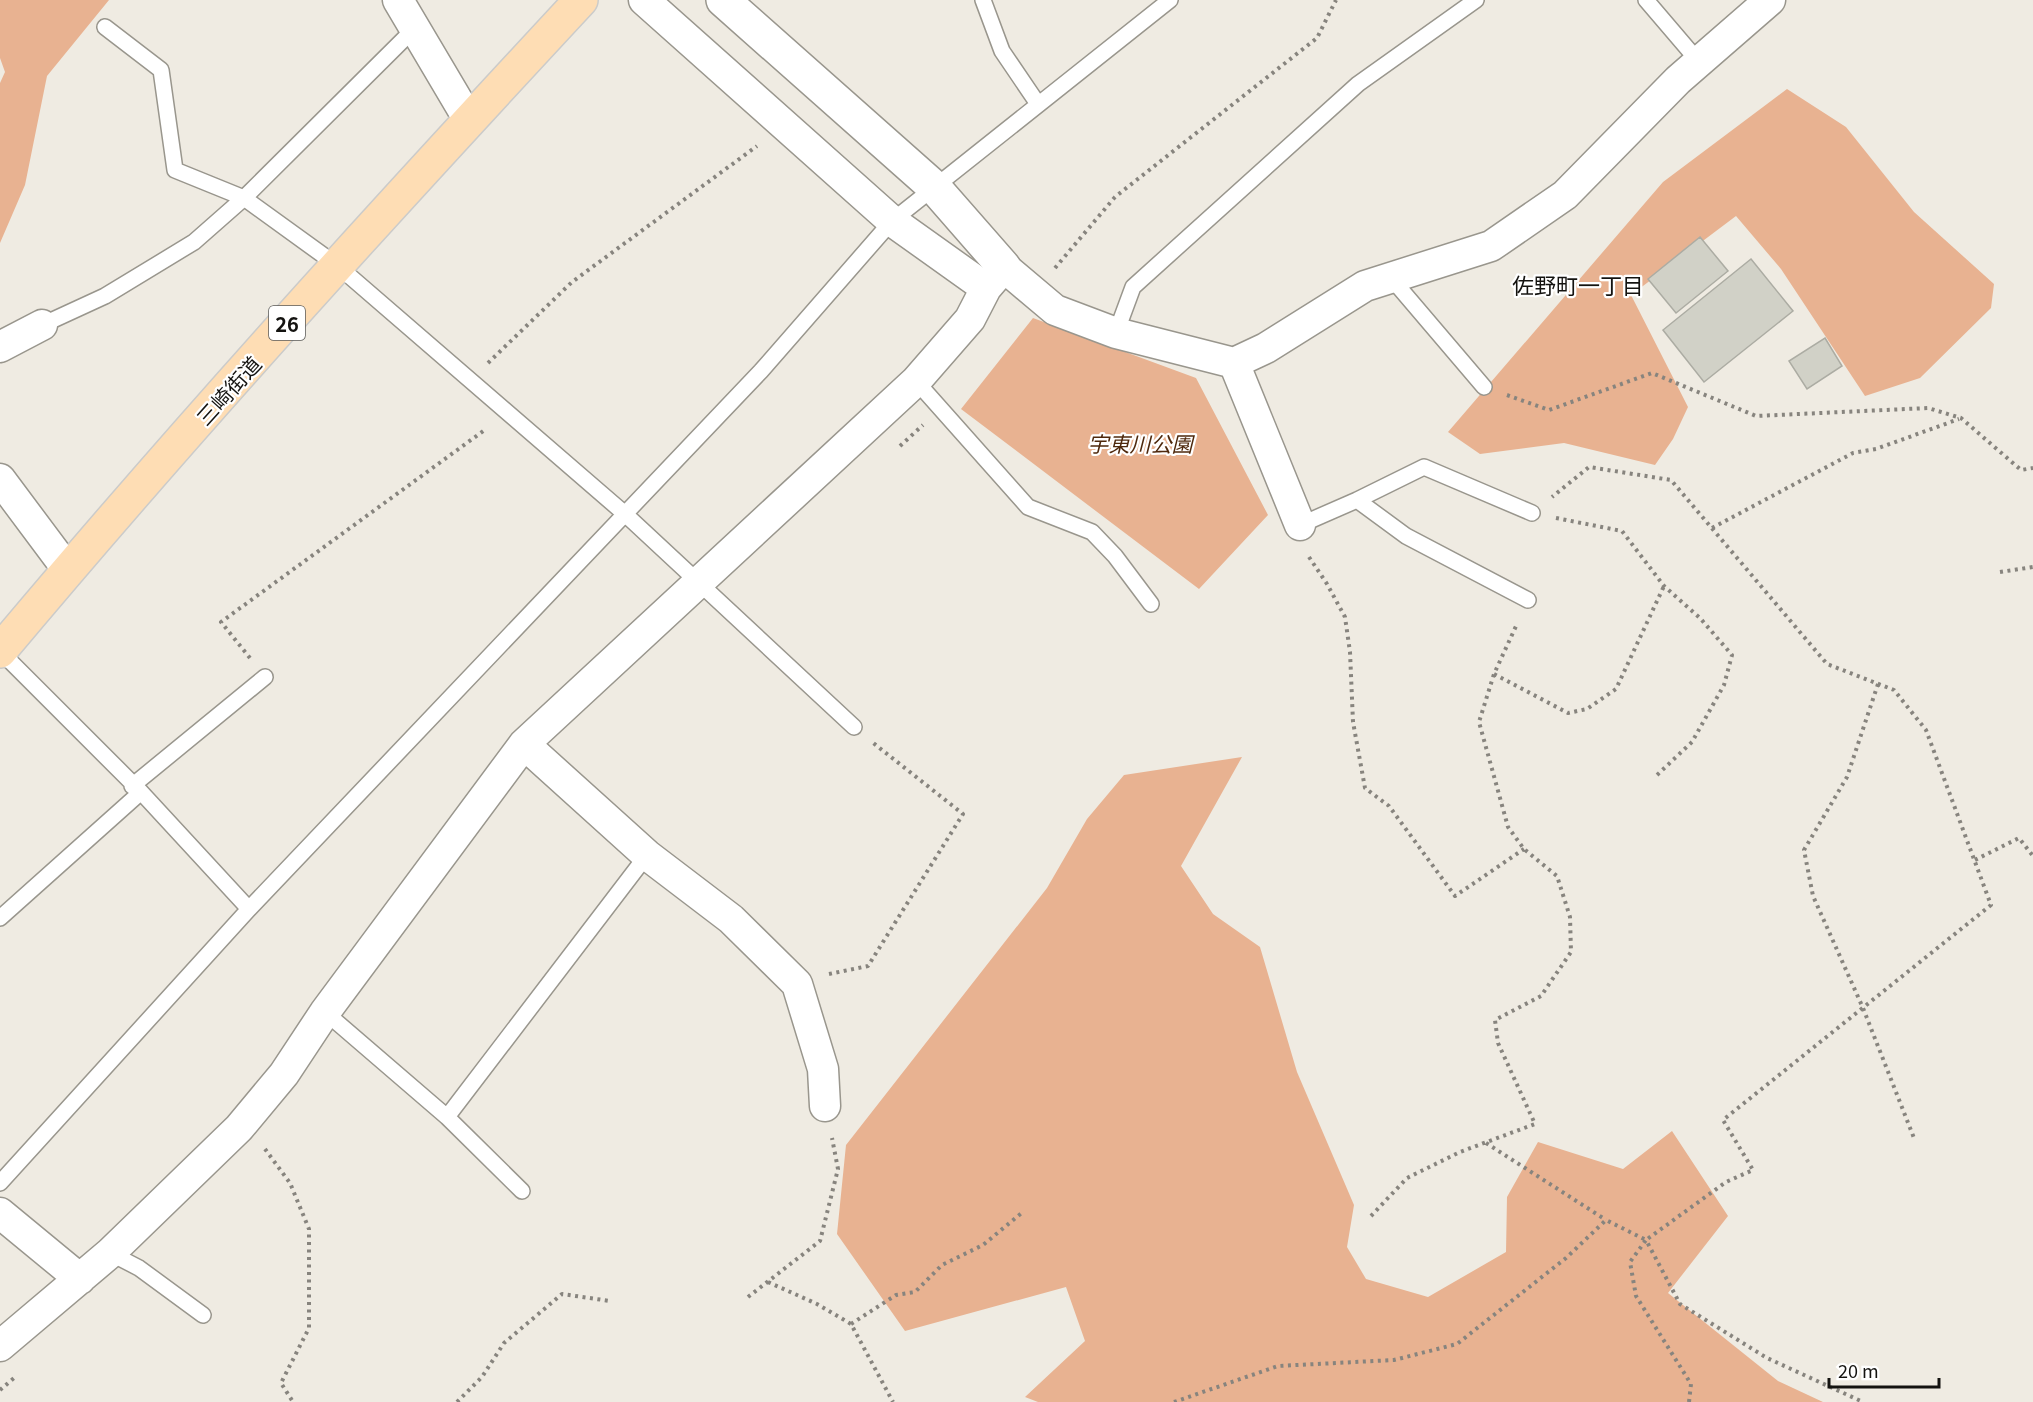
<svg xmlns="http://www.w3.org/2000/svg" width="2033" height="1402" font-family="Georgia,'Noto Sans JP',serif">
<rect width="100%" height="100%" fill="#efebe2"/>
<!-- green -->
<path fill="#e8b291" d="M0,0h109l-62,76 -22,109 -25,58v-160l5,-11 -5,-14z
M1787,89l59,38 68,85 80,72 -3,24 -71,70 -55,18 -84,-127 -45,-53 -105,79 57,112 -15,32 -18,26 -91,-22 -84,11 -32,-22 215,-250z
M1033,318l163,60 72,137 -69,74 -238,-180z
M1242,757l-61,109 32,48 47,33 37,125 57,133 -7,42 19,32 62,18 78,-45 1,-55 31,-55 85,27 49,-38 56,85 -60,77 110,88 45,21h-785l-13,-5 60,-56 -19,-54 -161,44 -68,-97 9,-89 201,-257 40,-69 37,-44z"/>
<!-- building -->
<path fill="#d1d1c7" stroke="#acaca3" stroke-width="1.5" d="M1700,237l28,34 -52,42 -28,-34z
M1751,259l42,52 -89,71 -41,-52z
M1825,338l17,28 -35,23 -18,-28z"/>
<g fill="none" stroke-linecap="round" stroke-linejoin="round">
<!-- lane casing -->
<g stroke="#99968d" stroke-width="18">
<path id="lane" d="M983,0l19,51 36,53
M1646,0l53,62
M105,27l56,43 14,100 69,28 94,68 287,248 229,213
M1392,279l92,108
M42,325l63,-29 89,-54 50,-44 170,-169
M1116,333l17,-46 225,-203 118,-84
M916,381l112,126 64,25 23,24 36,48
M1357,500l49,36 122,64
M1300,525l57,-25 67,-33 108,46
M0,651l141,141 108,117
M132,786l133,-109
M0,918l141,-126
M325,1012l122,105 75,74
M447,1117l200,-262
M0,1183l249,-274 512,-538 131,-150 278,-221
M110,1253l29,15 64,47"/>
</g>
<!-- street casing -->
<g stroke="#99968d" stroke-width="33">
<path id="street" d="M398,0l71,120
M644,0l248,221 94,67
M0,347l42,-22
M1234,363l66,162
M0,479l68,91
M524,744l123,111 84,64 66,65 26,85 2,37
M0,1213l80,66
M0,1346l110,-93 129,-125 45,-54 41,-62 199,-268 392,-363 54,-62 16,-31 18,-21 51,43 61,23 118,30 32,-15 99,-62 126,-40 74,-51 113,-115 92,-80"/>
</g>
<!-- secondary casing -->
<g stroke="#99968d" stroke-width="36">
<path id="secondary" d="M723,0l211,187 70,80"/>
</g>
<!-- primary casing -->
<g stroke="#cbcbca" stroke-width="36">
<path id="primary" d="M0,651c187,-223 383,-438 581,-651"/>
</g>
<!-- path -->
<path stroke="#87847e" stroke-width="4" stroke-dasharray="3 4.5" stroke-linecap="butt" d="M1055,268l60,-71 202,-159 19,-38
M488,363l84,-81 185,-136
M1507,395l42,15 103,-37 104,43 172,-8 33,10 60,52 12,-2
M900,446l23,-21
M1556,518l66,13 42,55 36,32 32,37 -8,30 -32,57 -36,34
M1712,528l141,-75 23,-4 83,-30
M1309,557l18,27 18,33 5,35 3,70 12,66 24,18 66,90 69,-47
M2000,572l33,-5
M250,658l-29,-36 265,-193
M1494,674l74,39 19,-4 29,-20 48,-103
M1878,684l-31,93 -43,73 9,46 50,112 51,130
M1975,860l44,-22 14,18
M829,974l39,-8 95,-152 -91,-72
M1486,1143l120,77
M265,1149l25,34 19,46v99l-28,55 12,19
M1371,1216l36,-38 53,-26 75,-28 -37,-81 -3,-23 46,-24 30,-44 -1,-35 -13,-41 -33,-27 -16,-22 -29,-105 15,-48 23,-50
M768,1282l49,22 34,20 42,78
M748,1297l72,-56 18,-72 -6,-31
M851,1324l45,-29 19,-3 27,-27 41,-20 41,-34
M0,1390l14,-12
M457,1402l25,-25 22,-34 58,-49 48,7
M1174,1402l104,-36 116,-6 63,-16 109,-86 40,-38 40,20 80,-58 27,-12 -30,-50 268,-215 -65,-175 -32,-40 -67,-26 -156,-184 -82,-13 -37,30
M1689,1402l2,-18 -55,-88 -6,-34 16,-22 34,64 87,54 96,44"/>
<!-- lane -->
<use href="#lane" stroke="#fff" stroke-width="15"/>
<!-- street -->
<use href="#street" stroke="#fff" stroke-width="30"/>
<!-- secondary -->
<use href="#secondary" stroke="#fff" stroke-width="33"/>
<!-- primary -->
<use href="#primary" stroke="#feddb4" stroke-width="33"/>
</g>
<g text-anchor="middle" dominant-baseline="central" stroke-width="4.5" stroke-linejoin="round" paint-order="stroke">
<!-- shield labels -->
<rect fill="#fff" stroke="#5a5a58" stroke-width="1.5" x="269" y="306" width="36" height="34" rx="4.5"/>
<g font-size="20" font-weight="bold" fill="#141310">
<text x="287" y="323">26</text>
</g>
<!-- street labels -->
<g font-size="21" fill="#141310" stroke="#fff">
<text transform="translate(228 390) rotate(-48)">三崎街道</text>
</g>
<!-- park labels -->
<g font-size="21" font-style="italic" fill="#4e280c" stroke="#fff">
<text x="1140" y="443">宇東川公園</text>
</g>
<!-- neighbourhood labels -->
<g font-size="22" fill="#141310" stroke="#fff">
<text x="1578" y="284">佐野町一丁目</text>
</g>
</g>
<!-- scale -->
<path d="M1829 1378v9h110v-9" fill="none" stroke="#141310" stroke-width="3"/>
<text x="1838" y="1378" font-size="18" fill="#141310" stroke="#ffffff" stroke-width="4.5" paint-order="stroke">20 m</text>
</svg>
